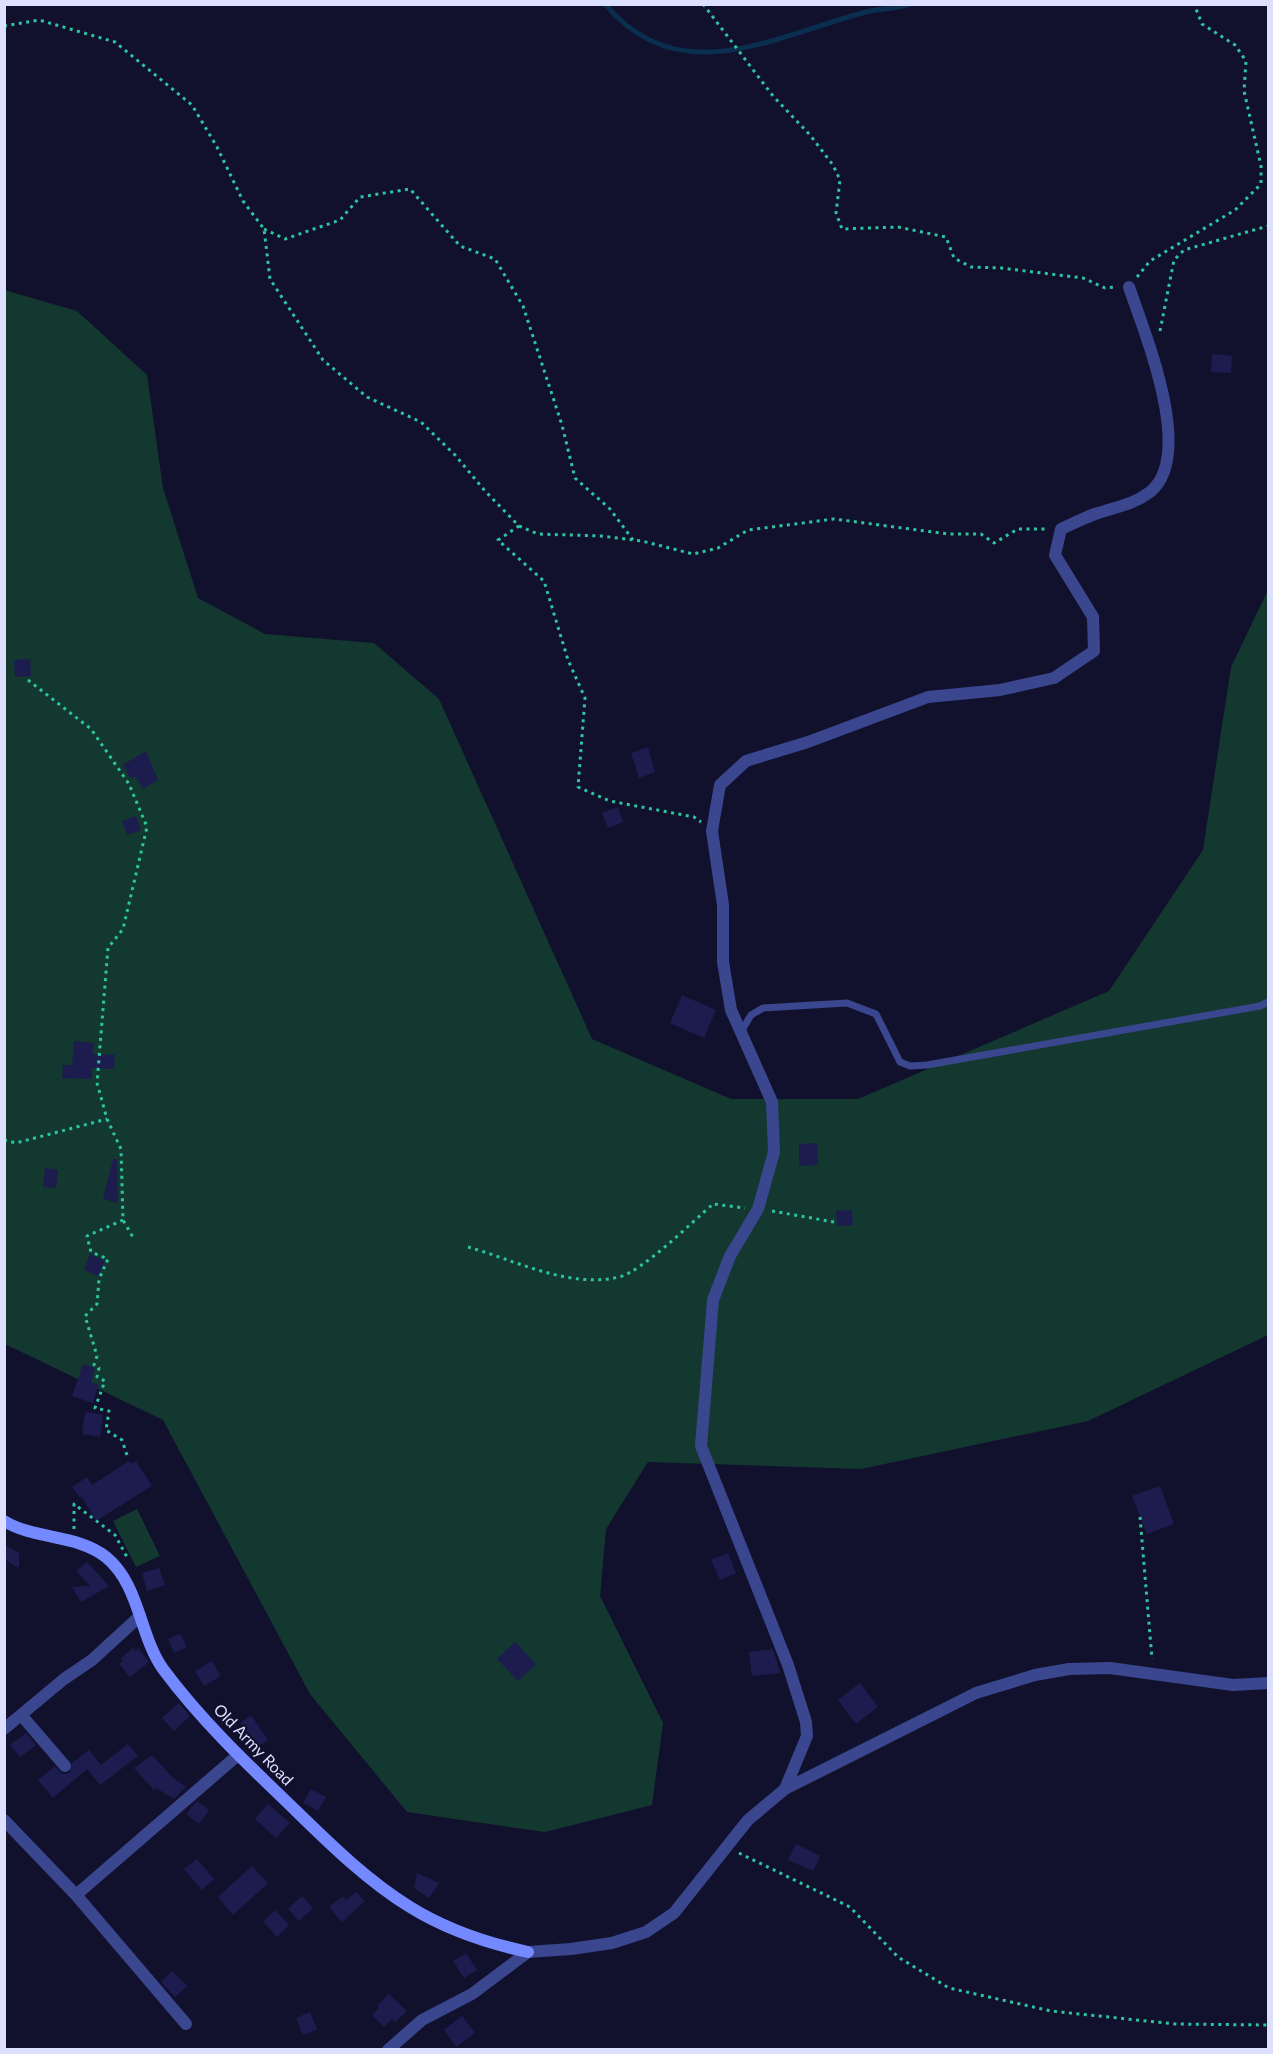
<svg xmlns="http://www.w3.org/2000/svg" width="1273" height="2054" font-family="Lato,sans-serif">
<rect width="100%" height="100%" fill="#11112e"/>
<!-- green -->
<path fill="#133830" d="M4,290l73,21 70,64 16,113 35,110 67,36 109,9 65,56 153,340 139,60h127l251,-108 94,-141 28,-183 37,-77v745l-180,86 -227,48 -213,-7 -42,67 -6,67 63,127 -11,82 -107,27 -138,-20 -97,-118 -147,-274 -158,-76z
M137,1509l23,47 -24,11 -23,-46z"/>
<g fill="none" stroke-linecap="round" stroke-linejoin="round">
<!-- stream -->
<path stroke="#092e4e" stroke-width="5" d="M605,4c73,88 168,33 257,9 16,-5 33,-3 49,-9"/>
</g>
<!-- building -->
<path fill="#1d1c4f" d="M1212,354l20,2 -1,17 -20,-1z
M30,659l1,17 -16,1 -1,-17z
M648,747l7,25 -16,6 -8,-25z
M146,751l12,29 -15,9 -8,-13 -4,3 -8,-14z
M618,807l5,15 -15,6 -6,-15z
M136,816l5,14 -14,5 -5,-14z
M682,995l34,15 -12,28 -34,-15z
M74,1041l20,2 -1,11 22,1 -1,14 -22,-1v11l-30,-1 1,-13h9z
M817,1143l1,22 -19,1v-22z
M113,1159h4l1,44 -15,-4z
M45,1168l13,2 -2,18 -13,-1z
M852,1210l1,15 -16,1 -1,-15z
M90,1254l15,7 -7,15 -14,-6z
M83,1364l12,4 -4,14 8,3 -6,18 -21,-7z
M85,1412l18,3 -3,22 -18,-3z
M129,1461l2,3 5,-3 16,25 -56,35 -14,-24 -2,1 -8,-11 15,-10 5,8z
M1160,1486l14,38 -27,10 -15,-38z
M4,1544l15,9v15l-15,-9z
M728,1553l8,20 -16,7 -9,-20z
M87,1562l22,24 -28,16 -9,-15 18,-1 -14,-15z
M159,1568l6,17 -18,6 -5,-18z
M180,1634l7,13 -13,6 -6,-14z
M515,1642l21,22 -18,17 -21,-22z
M133,1648l3,3 2,-3 11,14 -19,15 -11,-13 4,-3 -2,-3z
M773,1649l7,24 -28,3 -3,-24z
M212,1661l9,15 -17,10 -9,-15z
M860,1683l18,24 -22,17 -18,-24z
M179,1703l11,13 -16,15 -12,-13z
M251,1715l17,25 -10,7 -18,-24z
M26,1733l10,12 -16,12 -10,-12z
M128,1744l10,12 -38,29 -13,-16 -34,29 -15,-18 17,-14 7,8 8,-1 2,-10 17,-13 12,15z
M152,1755l21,23 13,9 -12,12 -18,-11 -2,2 -20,-22z
M311,1789l15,8 -8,14 -15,-8z
M197,1801l12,9 -10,14 -13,-10z
M268,1804l22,19 -14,15 -21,-19z
M796,1844l24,12 -7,15 -25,-11z
M197,1859l17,20 -12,11 -18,-21z
M252,1866l16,17 -35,32 -15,-18z
M417,1873l22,10 -10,15 -15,-10z
M356,1892l9,9 -23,21 -13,-15 14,-11 3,4z
M302,1896l11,12 -14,13 -11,-12z
M275,1910l14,15 -12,12 -14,-15z
M466,1953l11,17 -13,8 -11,-17z
M172,1971l15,15 -12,11 -14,-15z
M389,1994l18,17 -12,11 -3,-3 -8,8 -12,-12 7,-7 -2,-2z
M310,2012l7,17 -14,6 -7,-17z
M462,2016l13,17 -19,14 -12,-17z"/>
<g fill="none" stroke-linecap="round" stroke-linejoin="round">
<!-- path -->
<path stroke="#2dc4a0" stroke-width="3" stroke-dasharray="3 4.5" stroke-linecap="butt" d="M703,4l70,92 37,39 23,30 7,15 -4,33 6,16 56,-2 48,10 8,21 17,9 30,1 82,10 22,10 12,-1
M4,26l35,-6 76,22 77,63 25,42 26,54 21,28 6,50 53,81 44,37 54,25 34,33 30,36 34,35 -21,14 46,41 24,79 17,38 -7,89 32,14 84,16 7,5
M264,229l21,10 55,-19 20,-23 50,-8 50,57 35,13 28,47 39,119 13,53 35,31 23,31
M1137,277l13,-16 85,-51 26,-26v-18l-17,-75 2,-30 -11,-16 -33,-21 -8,-20
M1160,331l14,-71 10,-10 84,-24
M519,526l19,8 63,2 41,5 51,13 25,-6 30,-18 86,-11 114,15h33l13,9 24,-14h31
M28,680l63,49 38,55 18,43 -24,102 -15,19 -11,135 10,36 14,30 2,71 11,19
M4,1140l12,3 91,-24
M772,1211l62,11
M123,1220l-36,16 4,16 17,7 -9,20 -2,25 -12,12 12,40 -3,9 5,3 -2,9 8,4 -10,27 14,3 -3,19 16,10 6,18
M468,1247c47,13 101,42 151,30 24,-6 73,-55 94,-73l32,4
M1140,1517l12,142
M74,1529v-25l41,31 12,22
M739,1853l111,54 48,50 51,31 102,23 124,13 93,1"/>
<!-- lane -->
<path stroke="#3a468e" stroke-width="7" d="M741,1032l10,-17 12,-7 84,-5 29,11 24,48 10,4 17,-1 333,-59 8,-4"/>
<!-- street -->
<path stroke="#3a468e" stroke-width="12" d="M22,1716l43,50
M4,1729l60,-50 28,-19 48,-44
M785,1789l22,-53 -1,-14 -18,-57 -87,-219 12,-146 17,-44 28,-47 16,-57 -2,-50 -41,-92 -8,-48v-57l-11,-74 8,-46 26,-24 62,-19 120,-45 72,-7 54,-12 40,-27 -1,-34 -38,-62 6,-26c11,-5 23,-11 34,-15 20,-7 38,-9 55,-22 46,-37 -6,-160 -21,-205
M4,1820l72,75 110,129
M76,1895l162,-140
M388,2050l34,-30 50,-26 56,-42 43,-3 41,-6 34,-11 28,-19 74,-93 37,-31 191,-96 59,-18 34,-6 41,-1 123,17 35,-2"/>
<!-- secondary -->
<path stroke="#7489ff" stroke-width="12" d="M4,1521c31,19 73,13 102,36 34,28 33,78 57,112 37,50 82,93 127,136 37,36 76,75 120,102 37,23 76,36 118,45"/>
</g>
<g text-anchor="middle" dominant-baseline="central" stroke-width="4.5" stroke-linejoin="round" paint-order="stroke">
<!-- street labels -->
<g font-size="16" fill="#dddfff" stroke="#11112e">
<text transform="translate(254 1744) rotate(46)">Old Army Road</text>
</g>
</g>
<!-- border -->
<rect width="1273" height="2054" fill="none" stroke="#dddfff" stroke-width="12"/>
</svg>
